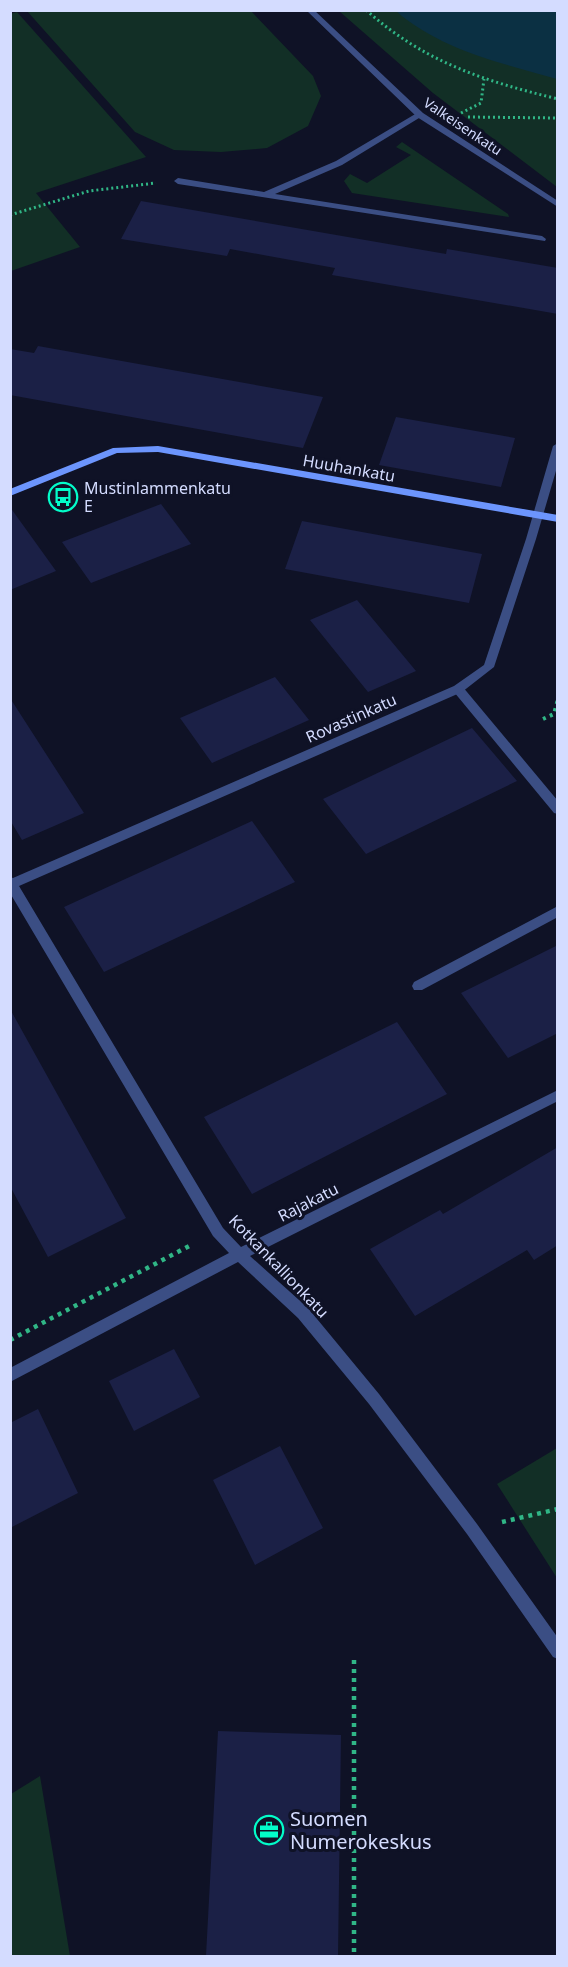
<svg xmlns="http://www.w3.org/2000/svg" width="568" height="1967" font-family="'Noto Sans',sans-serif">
<rect width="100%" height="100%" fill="#0f1226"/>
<!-- green -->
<path fill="#122f26" d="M27,11h224l62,65 8,20 -13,30 -41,22 -46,4 -47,-2 -39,-18z
M339,11h218v176l-124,-94z
M17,12l129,145 -110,36 44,54 -69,24 -1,-257z
M402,142l106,72 1,3 -157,-24 -8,-12 6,-7 17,9 44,-28 -15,-8z
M557,1448v130l-60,-94z
M40,1776l30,180h-59v-162z"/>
<!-- water -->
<path fill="#0b3043" d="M396,11h161v68c-56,-16 -116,-29 -161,-68z"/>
<!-- building -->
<path fill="#1b2046" d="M141,201l305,53 1,-5 111,19v46l-226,-39 3,-7 -105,-19 -3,7 -106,-17z
M38,346l285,51 -20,51 -293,-53v-46l24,4z
M396,417l119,21 -14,49 -122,-22z
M161,504l30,40 -100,39 -29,-41z
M10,507l46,64 -46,19z
M302,521l180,33 -13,49 -184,-34z
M357,600l59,71 -48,21 -58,-72z
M275,677l34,43 -97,43 -32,-45z
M10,698l74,115 -62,27 -12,-20z
M472,728l45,53 -151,73 -43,-55z
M252,821l43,61 -191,90 -40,-65z
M558,945v88l-50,25 -47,-65z
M10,1009l116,209 -78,39 -38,-71z
M397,1022l50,72 -195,100 -48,-77z
M558,1147v98l-24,15 -7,-10 -112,66 -45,-67 70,-39 3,4z
M174,1349l26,48 -66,34 -25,-50z
M38,1409l40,84 -68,35v-105z
M280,1446l43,82 -68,37 -42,-85z
M218,1731l123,4 -3,221h-132z"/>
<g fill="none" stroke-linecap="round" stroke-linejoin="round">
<!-- path-far2 -->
<path stroke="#30b686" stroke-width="3" stroke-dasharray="2 3" stroke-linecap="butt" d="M366,10c58,52 118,71 192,89
M461,113l20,-10 3,-24
M468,117l90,1
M10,215l79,-24 67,-8"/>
<!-- path-far1 -->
<path stroke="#30b686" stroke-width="4" stroke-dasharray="3 4.5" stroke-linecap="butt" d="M543,719l11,-5 4,-15"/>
<!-- path -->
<path stroke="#30b686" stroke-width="4.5" stroke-dasharray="4 5" stroke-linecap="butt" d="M10,1340l183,-96
M502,1522l56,-13
M354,1660v296"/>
<!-- lane -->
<path fill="#3b4e84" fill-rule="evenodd" d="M417,113l7,2 -82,50 -67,29 267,42 4,3 -1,2 -367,-57 -4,-3 4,-3 86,14 72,-31z
M458,685l4,1 96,115v13l-4,-1 -100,-121 -1,-3z
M558,906v11l-136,73h-8l-2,-4 2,-4z"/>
<!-- street -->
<path fill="#3b4e84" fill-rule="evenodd" d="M306,10h8l109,103 135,88v6l-141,-90z
M558,443v21l-22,75 -42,128 -32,25 -443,194 204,342 18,19 317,-157v11l-308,155 58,52 71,86 98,130 81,114v21l-5,-2 -86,-123 -98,-130 -71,-86 -60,-56 -228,120v-14l219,-115 -16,-17 -203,-343v-16l3,1 441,-192 30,-21 42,-126 27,-93z"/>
<!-- secondary -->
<path fill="#6c95fd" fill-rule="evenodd" d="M158,446l400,69v7l-400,-70 -41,1 -107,43v-7l103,-41z"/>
</g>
<!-- icons -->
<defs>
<g id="bus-ring" transform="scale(1.5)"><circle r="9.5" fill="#0f1226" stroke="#03fcc9" stroke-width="1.5"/><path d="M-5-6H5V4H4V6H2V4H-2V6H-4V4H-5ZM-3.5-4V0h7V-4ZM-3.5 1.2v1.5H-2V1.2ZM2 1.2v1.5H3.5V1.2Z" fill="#03fcc9"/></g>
<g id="office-ring" transform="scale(1.5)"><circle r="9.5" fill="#0f1226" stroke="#03fcc9" stroke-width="1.5"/><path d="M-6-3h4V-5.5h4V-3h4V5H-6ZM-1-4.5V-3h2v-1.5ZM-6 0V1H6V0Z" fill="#03fcc9"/></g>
</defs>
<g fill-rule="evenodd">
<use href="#bus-ring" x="63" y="497"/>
<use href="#office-ring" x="269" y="1830"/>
</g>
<g text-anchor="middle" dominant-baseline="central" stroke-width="6" stroke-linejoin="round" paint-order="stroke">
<!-- far-street labels -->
<g font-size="14" fill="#d4dcff" stroke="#0f1226">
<text transform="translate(463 126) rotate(34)">Valkeisenkatu</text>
</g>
<!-- street labels -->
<g font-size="16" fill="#d4dcff" stroke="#0f1226">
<text transform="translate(349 468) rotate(10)">Huuhankatu</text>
<text transform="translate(351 718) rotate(-24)">Rovastinkatu</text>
<text transform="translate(308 1202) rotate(-27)">Rajakatu</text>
<text transform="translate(279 1266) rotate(46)">Kotkankallionkatu</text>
</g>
<!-- poi labels -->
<g font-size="16" fill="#d4dcff" stroke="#0f1226" text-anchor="start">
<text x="84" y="488">Mustinlammenkatu<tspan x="84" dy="18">E</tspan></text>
</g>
<!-- near-poi labels -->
<g font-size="20" fill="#d4dcff" stroke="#0f1226" text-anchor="start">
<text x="290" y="1818">Suomen<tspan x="290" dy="23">Numerokeskus</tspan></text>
</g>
</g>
<!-- border -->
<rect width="568" height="1967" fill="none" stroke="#d4dcff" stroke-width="24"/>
</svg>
